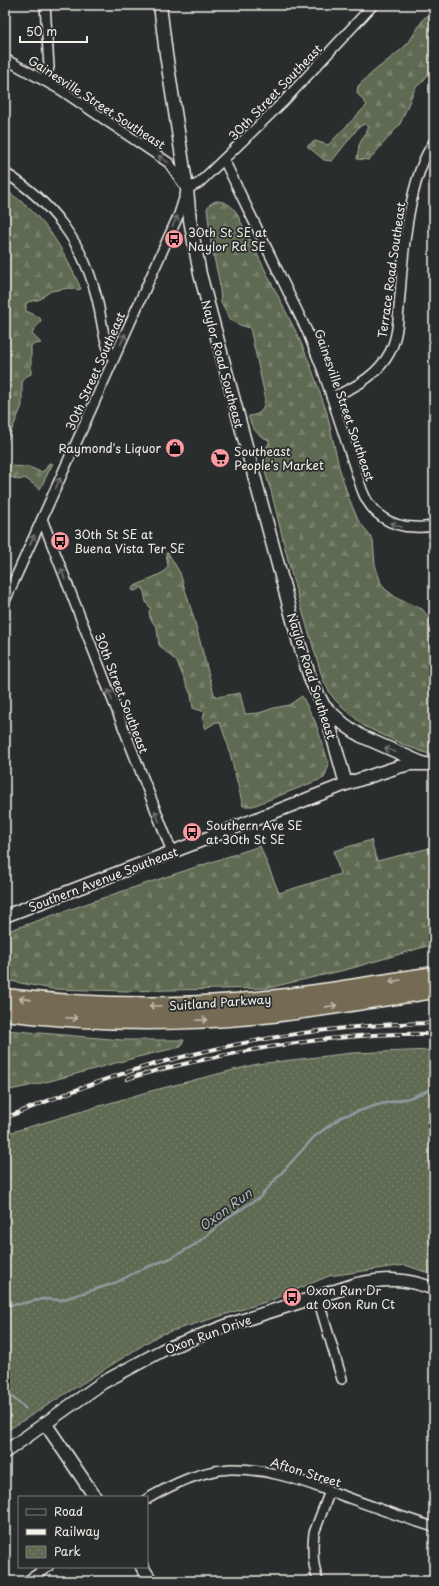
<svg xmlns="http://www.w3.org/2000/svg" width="439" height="1586" font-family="'Playpen Sans',sans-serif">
<defs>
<pattern id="forest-firs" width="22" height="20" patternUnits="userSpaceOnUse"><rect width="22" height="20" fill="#5f6b52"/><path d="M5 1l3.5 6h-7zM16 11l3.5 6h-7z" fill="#77816b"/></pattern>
<pattern id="park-dots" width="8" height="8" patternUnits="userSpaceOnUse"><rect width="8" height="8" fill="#5f6b52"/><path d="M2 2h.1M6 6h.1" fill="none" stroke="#77816b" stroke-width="1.8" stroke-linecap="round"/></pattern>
</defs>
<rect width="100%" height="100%" fill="#2a2d2e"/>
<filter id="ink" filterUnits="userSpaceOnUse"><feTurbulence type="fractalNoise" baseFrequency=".025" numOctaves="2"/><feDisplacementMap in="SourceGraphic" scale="8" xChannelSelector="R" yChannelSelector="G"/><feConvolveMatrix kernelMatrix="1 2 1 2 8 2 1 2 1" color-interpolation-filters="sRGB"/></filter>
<g filter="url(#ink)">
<!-- forest -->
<path fill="url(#forest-firs)" stroke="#aaae9d" d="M434,12v55l-11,14 -8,7 -15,36 -31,36 -12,-1 2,-14 10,-18 -5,-3 -6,4 -26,33 -8,-1 -17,-14 8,-5 13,4 39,-40 -10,-12 1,-7 15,-14 29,-23 7,-7 15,-24z
M5,190c39,24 58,58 76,99l-4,1 -8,-2 -18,3 -6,4 -4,4 -13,3 -2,2v7l13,6 2,3c-2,6 -7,7 -9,14l9,9 -10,2v29l-6,3 -3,6v23l-17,40z
M216,201c9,0 15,4 20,11l62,124 12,28 17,49 12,54 9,29 10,24 12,15 3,6 2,24 6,18 4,6 13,10 24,10 12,14v133l-30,-11 -40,-19 -29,-26 -5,-7 -7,-13 -30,-100 -22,-89c-5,-15 -12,-34 -2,-48v-3c-11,-4 -17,-11 -20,-22v-2c14,-2 15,-7 16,-20l-15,-68 -10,-3 -9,-5 -10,-18 -2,-22 -8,-36 -4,-36 3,-4z
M5,457l4,9 20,1 12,5 4,-2 4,-7 4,1 -1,1 -12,24 -15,-11 -6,2 -14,-5z
M166,553h2l12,20 14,46 20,75 3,3 23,-4 5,21 14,-1 15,-5 15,-3 13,-9 13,25 14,43 -3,9 -2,5 -71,28h-10l-15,-61 -8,-22 -4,-1 -11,7 -1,-2 -1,-9 2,-6 -12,-4 -2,-13 -14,-33 -18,-17 -2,-17 -7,-10 -1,-7 2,-2 -5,-7 -3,-15 -8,4 -3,-1 1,-3 31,-15 4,-6z
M371,840l6,21 57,-14v97l-85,25 -81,19 -142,3 -74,-2 -47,-9v-48l112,-39 143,-47 19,47 61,-19 -6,-23z
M5,1030l118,10h61l-3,7c-60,12 -117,33 -176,44z"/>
<!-- park -->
<path fill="url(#park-dots)" stroke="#aaae9d" d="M434,1050v225l-29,-10 -76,11 -60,25 -110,34 -154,97v-298l142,-42 110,-28 95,-11z"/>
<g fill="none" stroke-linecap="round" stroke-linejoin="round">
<!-- stream -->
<path stroke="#909ba0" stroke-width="2.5" d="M5,1305l15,-1 23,-5 18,1 54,-17 27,-14 29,-11 25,-14 34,-28 29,-18 55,-61 27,-20 36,-12 32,-7 25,-10
M5,1391l20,17"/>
<!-- street casing -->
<g stroke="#f4f1e8" stroke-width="12">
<path id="street" d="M45,5l4,62 -4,14
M5,59l56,31 108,73 17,25
M224,160l83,171 16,40 39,119c9,24 28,37 53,37 7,1 13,0 19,-2
M5,173c46,28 78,70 91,122 6,21 6,45 17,64
M331,397c25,-9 47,-22 59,-45 9,-18 8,-38 10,-57 3,-43 9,-118 34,-153
M42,519l130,333
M5,601l174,-387 8,-25 12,-6 85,-82 89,-96
M317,1296l25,83
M147,1499c26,-15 53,-28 83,-30 33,-1 64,9 94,20 37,13 73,27 110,38
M27,1581l21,-14
M318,1581c-5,-15 -6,-32 -4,-48l16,-42"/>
</g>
<!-- secondary casing -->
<g stroke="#f4f1e8" stroke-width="15">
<path id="secondary" d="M160,5l6,49 21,135 3,31 10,54 99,369 12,38 13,25 22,78
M325,707l20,18 16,11 61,27
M5,916l167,-64 174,-68 52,-17 13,-3h16
M45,1423l50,74
M5,1452l97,-69 61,-33 65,-25 129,-41c30,-6 48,-6 77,5
M142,1567l9,14"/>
</g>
<!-- highway casing -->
<g stroke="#f4f1e8" stroke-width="19">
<path id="highway" d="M5,997c76,9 154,11 230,5 67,-5 133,-17 199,-27
M5,1012c88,11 178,12 267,2 54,-6 108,-16 162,-24"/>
</g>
<!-- street -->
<use href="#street" stroke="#2a2d2e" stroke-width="9"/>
<!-- secondary -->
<use href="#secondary" stroke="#2a2d2e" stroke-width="12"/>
<!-- highway -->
<use href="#highway" stroke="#746b52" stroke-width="16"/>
<!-- rail casing -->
<g stroke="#f4f1e8" stroke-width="4">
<path id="rail" d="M127,1079c30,-10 62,-16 94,-23 69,-14 142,-24 213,-22
M5,1118c55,-22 111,-45 169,-59 84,-22 173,-35 260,-36"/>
</g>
<!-- rail -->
<use href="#rail" stroke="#2a2d2e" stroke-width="2.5" stroke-dasharray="8" stroke-linecap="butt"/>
</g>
<!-- one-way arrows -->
<defs><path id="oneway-shaft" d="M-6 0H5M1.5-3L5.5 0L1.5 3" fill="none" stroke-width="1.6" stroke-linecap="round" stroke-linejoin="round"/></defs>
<g stroke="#71726f">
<use href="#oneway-shaft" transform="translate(163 159) rotate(-145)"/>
<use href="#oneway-shaft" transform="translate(175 221) rotate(-64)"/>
<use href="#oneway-shaft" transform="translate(123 339) rotate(-66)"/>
<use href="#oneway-shaft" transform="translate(58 483) rotate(-66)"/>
<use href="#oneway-shaft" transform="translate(396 525) rotate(-161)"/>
<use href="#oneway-shaft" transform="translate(32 540) rotate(-66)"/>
<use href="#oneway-shaft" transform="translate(63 574) rotate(-111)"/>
<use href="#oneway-shaft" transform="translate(110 695) rotate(-111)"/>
<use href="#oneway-shaft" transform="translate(390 750) rotate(-158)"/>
<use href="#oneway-shaft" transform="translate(157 816) rotate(-111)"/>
</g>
<g stroke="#c1bbac">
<use href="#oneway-shaft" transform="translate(395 981) rotate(171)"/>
<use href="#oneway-shaft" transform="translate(25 999) rotate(-174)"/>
<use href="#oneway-shaft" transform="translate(155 1006) rotate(180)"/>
<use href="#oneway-shaft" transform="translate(331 1006) rotate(-9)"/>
<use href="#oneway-shaft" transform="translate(72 1018) rotate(3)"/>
<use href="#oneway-shaft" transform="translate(202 1020) rotate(-3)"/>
</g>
</g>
<!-- icons -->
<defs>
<g id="bus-disc" transform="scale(1)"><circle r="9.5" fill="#ff9aa2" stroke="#2a2d2e"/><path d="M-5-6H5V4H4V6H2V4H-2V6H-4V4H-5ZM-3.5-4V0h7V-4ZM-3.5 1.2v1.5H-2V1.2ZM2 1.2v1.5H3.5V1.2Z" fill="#111"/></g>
<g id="shop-disc" transform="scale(1)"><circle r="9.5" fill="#ff9aa2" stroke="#2a2d2e"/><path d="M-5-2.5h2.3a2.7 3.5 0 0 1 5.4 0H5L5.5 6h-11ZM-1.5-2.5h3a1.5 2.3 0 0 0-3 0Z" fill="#111"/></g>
<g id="supermarket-disc" transform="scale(1)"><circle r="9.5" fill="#ff9aa2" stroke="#2a2d2e"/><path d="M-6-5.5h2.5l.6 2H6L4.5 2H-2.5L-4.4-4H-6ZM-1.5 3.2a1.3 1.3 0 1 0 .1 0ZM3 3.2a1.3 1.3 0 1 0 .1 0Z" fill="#111"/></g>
</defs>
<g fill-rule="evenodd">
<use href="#bus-disc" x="174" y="239"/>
<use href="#shop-disc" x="175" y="448"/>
<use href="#supermarket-disc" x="220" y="458"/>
<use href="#bus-disc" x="60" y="541"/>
<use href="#bus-disc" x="192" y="832"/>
<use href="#bus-disc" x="292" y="1297"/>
</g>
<g text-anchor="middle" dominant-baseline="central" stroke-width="3.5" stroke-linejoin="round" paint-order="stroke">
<!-- street labels -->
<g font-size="12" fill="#f4f1e8" stroke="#2a2d2e">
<text transform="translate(275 92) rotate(-46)">30th Street Southeast</text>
<text transform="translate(97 102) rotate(33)">Gainesville Street Southeast</text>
<text transform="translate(391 270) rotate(-82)">Terrace Road Southeast</text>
<text transform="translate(223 364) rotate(75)">Naylor Road Southeast</text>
<text transform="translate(95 371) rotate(-66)">30th Street Southeast</text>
<text transform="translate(345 405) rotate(71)">Gainesville Street Southeast</text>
<text transform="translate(312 676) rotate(72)">Naylor Road Southeast</text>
<text transform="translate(122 693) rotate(69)">30th Street Southeast</text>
<text transform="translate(103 879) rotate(-21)">Southern Avenue Southeast</text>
<text transform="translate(220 1002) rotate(-4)">Suitland Parkway</text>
<text transform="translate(208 1334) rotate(-20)">Oxon Run Drive</text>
<text transform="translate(306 1472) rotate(17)">Afton Street</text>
</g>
<!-- poi labels -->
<g font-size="12" fill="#f4f1e8" stroke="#2a2d2e" text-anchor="start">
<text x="188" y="232">30th St SE at<tspan x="188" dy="14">Naylor Rd SE</tspan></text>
<text x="161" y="448" text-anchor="end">Raymond's Liquor</text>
<text x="234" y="451">Southeast<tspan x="234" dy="14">People's Market</tspan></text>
<text x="74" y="534">30th St SE at<tspan x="74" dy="14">Buena Vista Ter SE</tspan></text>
<text x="206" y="825">Southern Ave SE<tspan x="206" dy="14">at 30th St SE</tspan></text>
<text x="306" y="1290">Oxon Run Dr<tspan x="306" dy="14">at Oxon Run Ct</tspan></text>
</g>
<!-- water labels -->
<g font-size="13" font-style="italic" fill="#b1b7b8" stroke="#2a2d2e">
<text transform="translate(225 1209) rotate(-36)">Oxon Run</text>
</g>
</g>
<!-- margin -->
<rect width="439" height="1586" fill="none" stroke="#2a2d2e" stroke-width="20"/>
<rect x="10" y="10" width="419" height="1566" fill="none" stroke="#f4f1e8" stroke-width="1.5" filter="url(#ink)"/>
<!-- legend -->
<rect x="18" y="1496" width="130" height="72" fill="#2a2d2e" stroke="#7b7b78"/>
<rect x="26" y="1509" width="20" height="6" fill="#2a2d2e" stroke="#7b7b78"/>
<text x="54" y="1516" font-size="12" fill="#f4f1e8">Road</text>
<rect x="26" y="1529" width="20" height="6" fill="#f4f1e8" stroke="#7b7b78"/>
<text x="54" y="1536" font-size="12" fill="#f4f1e8">Railway</text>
<rect x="26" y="1546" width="20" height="12" fill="url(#park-dots)" stroke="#7b7b78"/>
<text x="54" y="1556" font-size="12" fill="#f4f1e8">Park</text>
<!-- scale -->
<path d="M20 36v6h67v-6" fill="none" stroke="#f4f1e8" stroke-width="2"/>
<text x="26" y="36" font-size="12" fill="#f4f1e8" stroke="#2a2d2e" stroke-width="3" paint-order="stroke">50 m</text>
</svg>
